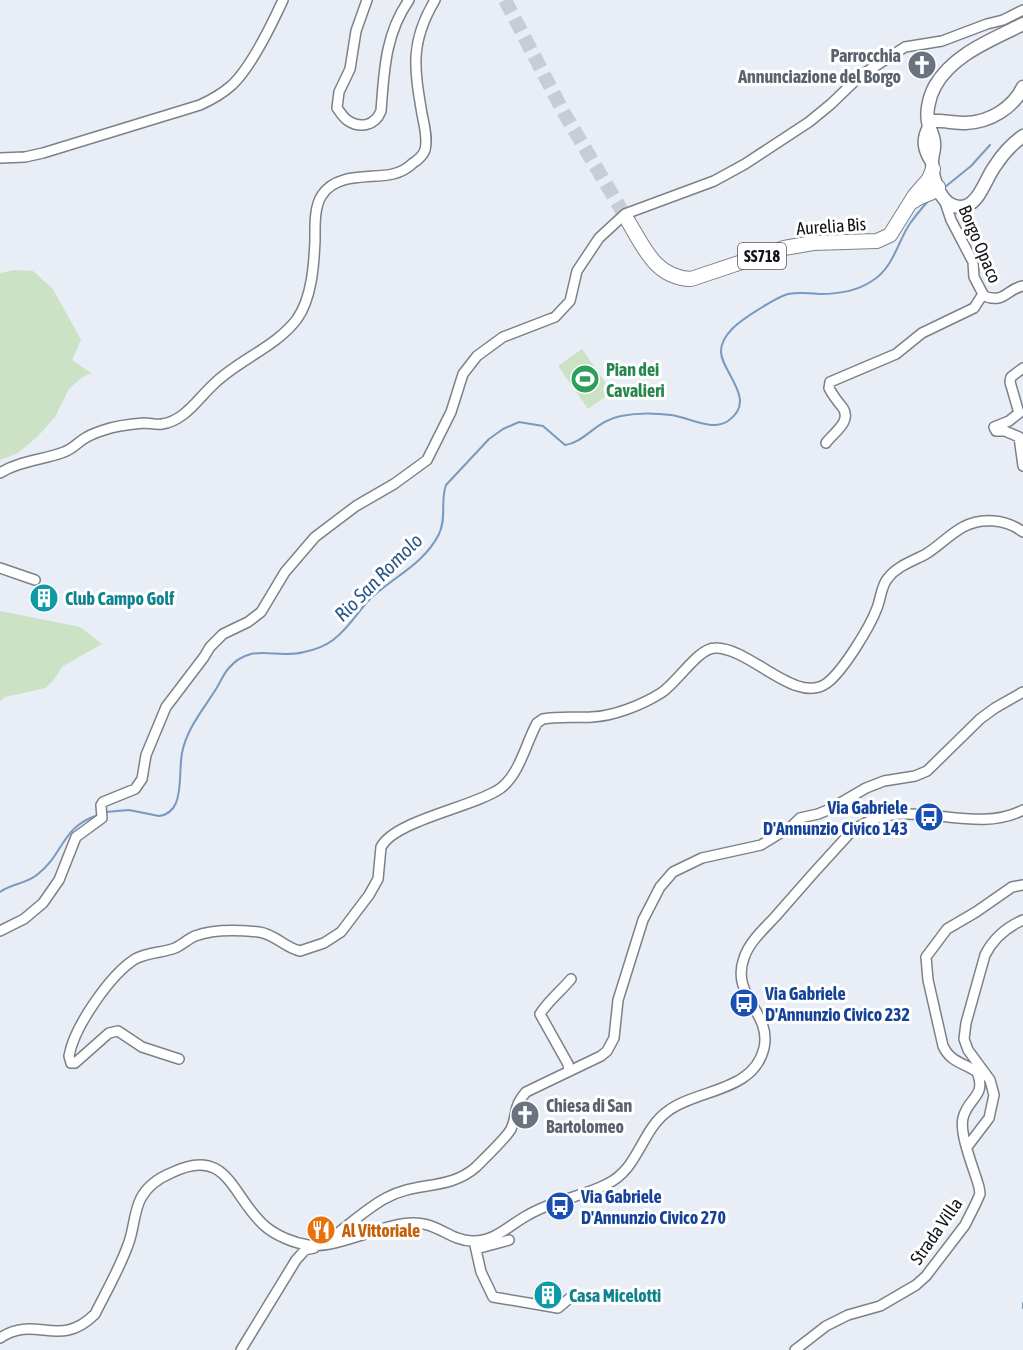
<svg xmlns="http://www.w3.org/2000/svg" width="1023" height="1350" font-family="'Asap Condensed',sans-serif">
<rect width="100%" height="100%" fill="#e8edf6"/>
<!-- green -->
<path fill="#cbe2c5" d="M15,270l18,1 20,18 28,51 -9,20 19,13 -10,5 -12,11 -14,28 -18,20 -19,16 -18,7v-187z
M582,349l30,43 -24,17 -30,-43z
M0,611l80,16 22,17 -39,22 -11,16 -7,6 -40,9 -5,4z"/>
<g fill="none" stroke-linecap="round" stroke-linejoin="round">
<!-- stream -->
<path stroke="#7999bf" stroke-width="2" d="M945,187l26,-21 19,-21
M106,812l23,-2 30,6c8,-1 14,-6 17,-13 6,-15 3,-34 6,-50 5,-25 21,-43 34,-64 4,-6 7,-14 12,-20 23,-28 47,-9 76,-17 10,-2 21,-6 29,-12 14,-10 23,-25 34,-38 23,-24 56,-36 72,-68 8,-17 1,-33 7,-49l43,-46 14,-10 16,-7 24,4 22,19c19,-2 32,-25 56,-29 15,-3 34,-3 50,-1 17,2 41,17 57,6 31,-21 -8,-50 -7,-70 0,-9 6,-17 12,-23 9,-9 42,-30 55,-34 10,-2 21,-1 32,0 17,0 37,-3 52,-13 21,-13 25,-37 37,-56 6,-9 13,-17 20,-25
M0,892c12,-9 27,-8 38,-18 26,-20 23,-47 60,-59
M1023,1303v5"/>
<!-- highway-tunnel -->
<path stroke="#c8ccd4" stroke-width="14" stroke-dasharray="14 7" stroke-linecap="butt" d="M505,0l59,113 64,108"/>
<!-- minor casing -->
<g stroke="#7c8189" stroke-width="12">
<path id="minor" d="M367,0l-11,31 -6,38 -11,23 -2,16c3,4 6,9 10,12 13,9 28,6 34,-9 3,-39 4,-77 28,-111
M0,158l25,-1 18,-4 157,-48c11,-5 22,-11 32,-20 19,-18 40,-61 51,-85
M944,199l7,21 22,42 1,15 10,19c21,8 22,-7 39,-10
M1023,368l-12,9 -1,5 9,31 -10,8 -15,6 2,4h9l14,6 4,29
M826,443c7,-10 26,-21 17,-35 -5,-6 -10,-12 -14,-20l1,-6 66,-28 26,-21 52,-25 9,-14
M0,473c19,-12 43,-13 64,-21 9,-3 15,-11 23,-15 5,-3 11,-5 17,-7 11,-4 27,-6 40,-7 6,0 12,2 18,1 23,-3 37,-27 53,-41 25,-24 61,-36 82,-64 15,-21 17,-55 18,-79 0,-14 -1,-33 7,-45 15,-23 49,-16 71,-21 8,-2 15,-6 20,-11 5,-3 10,-8 12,-13 3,-11 -1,-26 -3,-36 -8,-47 -12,-72 13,-114
M0,568l35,12
M0,931l24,-12 19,-16 16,-23 17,-43 26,-19 -1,-13 2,-3 32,-13 7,-10 4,-24 20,-48 38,-50 6,-10 13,-13 25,-12 13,-10 24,-40 30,-35 41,-31 38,-22 33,-24 24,-48 12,-38 14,-18 26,-19 52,-20 15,-16 7,-30 22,-33 26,-24 89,-33 31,-17 64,-42 22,-18 29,-28 45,-29 37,-6 45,-17 16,-4 20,-10
M179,1059l-37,-12 -24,-16 -9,2 -34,30h-4l-2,-7c5,-29 41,-81 66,-97 13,-7 27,-6 40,-11 7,-3 13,-9 20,-12 18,-7 45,-6 64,-4 16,2 26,16 41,19l24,-8 17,-11 28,-37 9,-16 3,-32c14,-27 94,-40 120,-59 19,-15 25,-45 36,-65l6,-4c16,-3 33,-1 49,-2 22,-1 50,-12 69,-24 16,-10 37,-45 54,-45 35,-1 81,58 112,35 16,-12 43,-56 50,-75 4,-10 4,-22 11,-30 9,-12 25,-17 38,-24 13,-8 24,-20 37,-27 18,-10 43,-8 60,5
M569,1071l-1,-7 -28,-50c8,-13 21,-23 31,-35
M967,1147l22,-29 5,-23 -4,-15 -22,-30 -4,-11 2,-16 19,-68c8,-16 22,-28 38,-35
M474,1241l7,31 12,25 65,11 13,-11
M326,1242c20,-14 39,-33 60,-44 30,-17 63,-7 90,-31 7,-7 31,-30 35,-38 7,-15 1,-21 15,-37l75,-36 6,-5 7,-13 4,-38 25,-80 17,-33 13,-15 29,-14 59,-13 31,-19 8,-8 18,-4 12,-5 36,-21 18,-7 31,-5 12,-5 53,-52 15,-11 28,-16
M476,1249l33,-9
M0,1338c36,-24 59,12 95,-24 12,-24 26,-48 34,-72 5,-14 5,-31 12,-44 7,-13 18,-20 30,-25 58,-29 61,26 95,54 11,9 28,16 42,18 25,4 67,-17 94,-21 34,-6 44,16 70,17 23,1 37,-16 56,-26 25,-15 54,-18 79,-31 32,-15 34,-54 61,-73 29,-22 86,-19 96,-63 8,-36 -34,-52 -20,-90 5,-16 20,-29 31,-41 25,-29 50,-57 76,-85 53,-42 118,6 172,-22
M241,1350l55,-90 9,-10 9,-2
M795,1350l31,-24 22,-11 32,-9 36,-21 10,-9 39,-51 11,-22 4,-9 -1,-7c-5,-18 -20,-53 -16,-69 5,-21 24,-21 14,-46 -13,-9 -27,-10 -34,-26l-15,-66 -2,-23 21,-28 29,-17 36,-25 11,-2"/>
</g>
<!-- major casing -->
<g stroke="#7c8189" stroke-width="15">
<path id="major" d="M1023,24c-31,16 -70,30 -88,62 -6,11 -10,28 -6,40 2,6 5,11 5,17 1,6 -2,12 -2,18 0,18 10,52 34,45 14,-5 20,-28 29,-40 7,-11 17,-22 28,-30
M928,121c13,-1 26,2 38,2 24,-1 47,-15 57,-36
M929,127c-7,13 -5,23 3,35"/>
</g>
<!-- highway casing -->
<g stroke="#7c8189" stroke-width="16">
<path id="highway" d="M914,201c7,-6 20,-7 24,-14
M628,221c16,27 28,57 63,58l93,-31 29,-5 64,-2 13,-6 25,-40 14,-16 4,-10"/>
</g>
<!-- minor -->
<use href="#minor" stroke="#fff" stroke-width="9"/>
<!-- major -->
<use href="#major" stroke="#fff" stroke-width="12"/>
<!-- highway -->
<use href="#highway" stroke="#fff" stroke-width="14"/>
</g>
<!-- icons -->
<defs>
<g id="church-disc" transform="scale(1.5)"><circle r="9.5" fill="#6b7280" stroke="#fff"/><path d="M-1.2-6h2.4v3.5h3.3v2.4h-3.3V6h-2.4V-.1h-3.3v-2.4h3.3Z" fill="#fff"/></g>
<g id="stadium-disc" transform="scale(1.5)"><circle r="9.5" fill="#2e9e5b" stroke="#fff"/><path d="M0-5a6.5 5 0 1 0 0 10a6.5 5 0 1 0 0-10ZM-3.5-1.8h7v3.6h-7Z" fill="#fff"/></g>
<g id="building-disc" transform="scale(1.5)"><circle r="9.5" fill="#0f9aa8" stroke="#fff"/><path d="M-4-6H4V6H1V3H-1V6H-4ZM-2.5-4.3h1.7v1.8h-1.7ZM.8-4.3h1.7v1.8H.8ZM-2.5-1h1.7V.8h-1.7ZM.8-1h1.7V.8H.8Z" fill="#fff"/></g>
<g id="bus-disc" transform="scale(1.5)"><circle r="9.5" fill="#1a4fb4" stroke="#fff"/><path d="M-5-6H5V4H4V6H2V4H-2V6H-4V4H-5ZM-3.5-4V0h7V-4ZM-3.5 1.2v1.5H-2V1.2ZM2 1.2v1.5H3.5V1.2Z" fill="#fff"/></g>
<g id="restaurant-disc" transform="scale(1.5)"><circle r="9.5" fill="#e8710a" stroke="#fff"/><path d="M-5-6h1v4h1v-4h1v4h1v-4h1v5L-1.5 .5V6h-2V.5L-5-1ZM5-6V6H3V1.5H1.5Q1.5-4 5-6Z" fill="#fff"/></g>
</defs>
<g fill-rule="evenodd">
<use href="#church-disc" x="922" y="65"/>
<use href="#stadium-disc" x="585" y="379"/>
<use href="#building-disc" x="44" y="598"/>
<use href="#bus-disc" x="929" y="817"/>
<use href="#bus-disc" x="744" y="1003"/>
<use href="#church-disc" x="525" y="1115"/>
<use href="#bus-disc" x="560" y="1206"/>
<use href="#restaurant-disc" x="321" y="1230"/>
<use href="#building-disc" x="548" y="1295"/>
</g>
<g text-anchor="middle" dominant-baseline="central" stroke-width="6" stroke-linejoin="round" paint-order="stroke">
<!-- shield labels -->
<rect fill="#fff" stroke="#585a5c" stroke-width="1.5" x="738" y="243" width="48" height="26" rx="4.5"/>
<g font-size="16" font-weight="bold" fill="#111316">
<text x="762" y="256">SS718</text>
</g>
<!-- worship labels -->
<g font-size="18" font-weight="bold" fill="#5b616d" stroke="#fff" text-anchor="end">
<text x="901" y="55">Parrocchia<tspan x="901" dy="21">Annunciazione del Borgo</tspan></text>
<text x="546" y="1105" text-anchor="start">Chiesa di San<tspan x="546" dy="21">Bartolomeo</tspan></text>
</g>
<!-- street labels -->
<g font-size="18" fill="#111316" stroke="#fff">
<text transform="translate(831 226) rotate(-4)">Aurelia Bis</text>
<text transform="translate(980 244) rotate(67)">Borgo Opaco</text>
<text transform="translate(936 1231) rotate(-55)">Strada Villa</text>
</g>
<!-- leisure labels -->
<g font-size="18" font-weight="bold" fill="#27864d" stroke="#fff" text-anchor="start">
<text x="606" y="369">Pian dei<tspan x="606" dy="21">Cavalieri</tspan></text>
</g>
<!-- culture labels -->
<g font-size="18" font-weight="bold" fill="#0d838f" stroke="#fff" text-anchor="start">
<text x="65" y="598">Club Campo Golf</text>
<text x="569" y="1295">Casa Micelotti</text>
</g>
<!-- transit labels -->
<g font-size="18" font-weight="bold" fill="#164399" stroke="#fff" text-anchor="start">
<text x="908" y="807" text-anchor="end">Via Gabriele<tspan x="908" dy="21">D'Annunzio Civico 143</tspan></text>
<text x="765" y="993">Via Gabriele<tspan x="765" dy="21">D'Annunzio Civico 232</tspan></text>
<text x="581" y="1196">Via Gabriele<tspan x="581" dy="21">D'Annunzio Civico 270</tspan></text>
</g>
<!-- food labels -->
<g font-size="18" font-weight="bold" fill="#c56008" stroke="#fff" text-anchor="start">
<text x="342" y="1230">Al Vittoriale</text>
</g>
<!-- water labels -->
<g font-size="20" font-style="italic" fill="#295688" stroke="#fff">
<text transform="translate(378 577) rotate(-45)">Rio San Romolo</text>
</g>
</g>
</svg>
